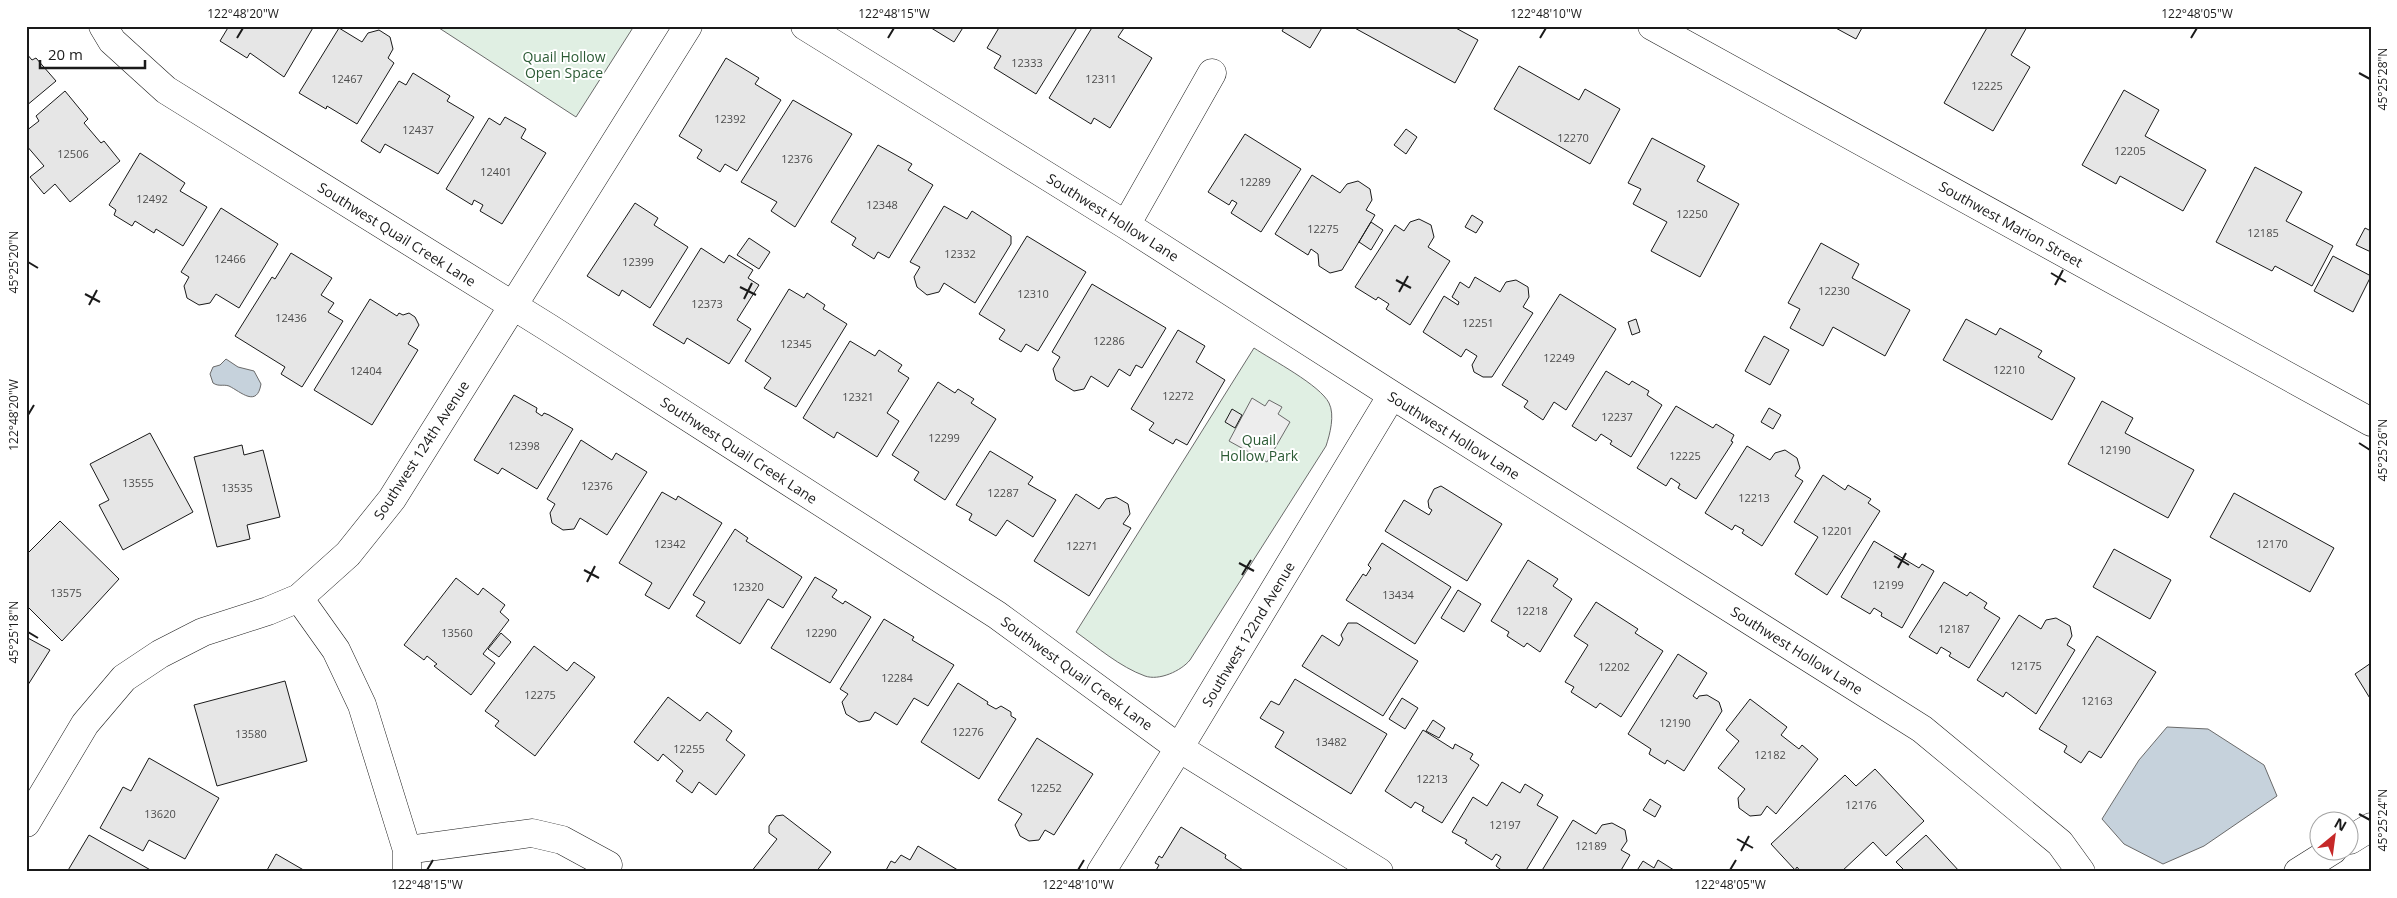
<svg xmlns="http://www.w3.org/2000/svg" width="2397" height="898" font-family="'Open Sans',sans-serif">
<rect width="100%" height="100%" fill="#fff"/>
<!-- green -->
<path fill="#e0efe3" stroke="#6a6a6a" d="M436,26h198l-58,91z
M1254,348c18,12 66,37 75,55 6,12 1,31 -3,43l-136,214c-9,11 -31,21 -45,16 -25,-9 -48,-29 -69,-44z"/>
<!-- parking -->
<path fill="#ededed" stroke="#6a6a6a" d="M1252,398l13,8 4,-6 13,7 -4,7 12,8 -23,40 -38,-21z"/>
<!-- water -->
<path fill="#c6d2dc" stroke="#6a6a6a" d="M226,359l12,8 16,4 7,13c-4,24 -20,8 -32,2 -6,-2 -10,1 -16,-3l-3,-9 3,-7 7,-2z
M2167,727l41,2 56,36 13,31 -73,50 -41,18 -39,-20 -22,-25 37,-59z"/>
<!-- building -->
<path fill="#e6e6e6" stroke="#1a1a1a" d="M229,26h85l-30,51 -34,-24 -3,5 -27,-17z
M928,26h36l-10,16z
M1000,26h78l-42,68 -42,-26 7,-12 -14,-8z
M1093,26h29l2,2 -6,9 34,21 -42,70 -16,-10 -3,6 -42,-26z
M1285,26h38l-13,22 -28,-17z
M1351,26h101l26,14 -23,43z
M1832,26h31l-7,13z
M1988,26l39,1 -16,28 19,12 -37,64 -49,-28z
M339,28l23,14 6,-9 11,-3 11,7 3,12 -5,9 6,5 -37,61 -30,-18 -1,3 -27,-16z
M26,53l6,7 4,-2 20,23 -30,25z
M726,58l33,20 -4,6 26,16 -44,71 -12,-7 -5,8 -23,-14 5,-8 -23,-14z
M1519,66l60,34 6,-11 35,20 -30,55 -96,-55z
M413,73l37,23 -3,5 27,16 -36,57 -53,-30 -5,9 -19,-12 38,-60 7,4z
M2124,90l35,20 -14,26 61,34 -23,41 -63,-35 -4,8 -34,-19z
M65,91l23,28 -4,4 17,20 3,-2 16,20 -50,41 -15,-18 -11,10 -14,-17 14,-11 -18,-21v-14l13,-10 -3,-5z
M793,100l59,34 -57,93 -24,-16 6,-9 -36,-20z
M505,117l21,12 -5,9 25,15 -44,71 -22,-13 3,-6 -9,-5 -2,5 -26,-16 43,-71 11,7z
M1406,129l11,8 -11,17 -12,-9z
M1245,134l56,35 -40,63 -30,-19 6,-10 -5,-3 -3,5 -21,-13z
M1652,138l53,28 -8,15 42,23 -39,73 -49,-26 16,-29 -34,-18 8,-15 -13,-6z
M878,145l34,19 -4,6 25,15 -44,73 -11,-6 -4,7 -22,-14 4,-7 -25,-16z
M140,153l45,30 -5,8 27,16 -24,39 -27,-17 -2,4 -19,-12 -3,5 -18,-11 2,-5 -7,-5z
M2255,167l47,25 -16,29 47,25 -21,40 -37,-20 -3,5 -56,-29z
M1312,175l28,18 7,-9 11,-3 12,8 2,11 -6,10 9,5 -33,55 -12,3 -11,-7 -1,-12 -7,-5 -3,6 -33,-21z
M635,203l23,15 -4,7 34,22 -38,61 -28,-18 -3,6 -32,-20z
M944,206l23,13 5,-8 39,25v8l-36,59 -31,-20 -5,9 -12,3 -10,-8 -3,-10 6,-10 -10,-5z
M221,208l57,36 -39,64 -23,-14 -6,9 -11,2 -12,-7 -3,-12 5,-9 -8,-5z
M1472,215l11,7 -7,11 -11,-6z
M1419,219l12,6 3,12 -6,10 22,14 -40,64 -24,-16 3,-5 -11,-7 -2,3 -21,-13 40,-62 9,6 6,-9z
M1371,222l12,8 -12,20 -12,-8z
M2365,228l6,3v21l-15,-7z
M1027,236l59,36 -48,79 -12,-7 -5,8 -22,-13 6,-9 -26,-16z
M749,238l21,14 -11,17 -22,-14z
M1821,243l38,21 -7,14 58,32 -25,46 -52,-29 -10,19 -33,-18 10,-19 -12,-6z
M701,248l23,15 5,-8 24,15 -5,8 11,7 -22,35 14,9 -22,35 -42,-26 -3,6 -31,-19z
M291,253l41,25 -11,17 13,8 -6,9 15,9 -41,66 -21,-13 4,-7 -50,-31 37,-59 3,2z
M2333,256l38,20 -18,36 -39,-21z
M1475,277l25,15 6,-10 10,-2 12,7 1,10 -6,10 10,6 -41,64h-9l-9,-5 -2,-7 5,-9 -11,-7 -5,8 -38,-25 21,-36 14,9 1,-3 -7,-5 8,-15 9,6z
M1092,284l74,44 -24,40 -6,-3 -6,11 -11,-7 -11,18 -17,-11 -7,13 -10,2 -18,-11 -3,-11 7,-12 -8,-5z
M789,289l15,9 3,-5 18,12 -2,4 24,15 -51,83 -32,-19 7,-10 -26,-17z
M1560,294l56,35 -50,81 -12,-8 -11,18 -19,-13 4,-6 -26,-16z
M370,299l27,17 2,-3 4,2 6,-2 6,4 4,8 -11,19 10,6 -46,75 -58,-35z
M1636,319l4,13 -8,3 -4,-13z
M1966,319l30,16 4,-7 42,23 -4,6 37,21 -23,42 -109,-60z
M1178,330l27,16 -9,16 29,18 -38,65 -11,-6 -3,5 -24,-14 5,-7 -23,-14z
M1764,336l25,14 -19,35 -25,-14z
M850,341l25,15 4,-6 23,15 -4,6 11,7 -22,35 12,8 -22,36 -40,-25 -3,6 -31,-20z
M1606,371l23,14 3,-4 17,10 -2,4 15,10 -31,52 -21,-13 2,-3 -11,-7 -5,7 -24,-15z
M938,382l17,11 3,-4 16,10 -3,4 25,16 -51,81 -31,-20 5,-8 -27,-17z
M514,395l23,13 -1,4 6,4 2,-3 5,2 24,14 -36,60 -35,-21 -4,6 -24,-14z
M2102,401l31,17 -8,15 69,37 -26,48 -100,-54z
M1676,406l37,22 3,-4 18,11 -3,6 2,1 -37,57 -18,-11 2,-4 -9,-6 -5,8 -29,-18z
M1769,408l12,7 -8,14 -12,-7z
M1232,409l10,6 -7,13 -10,-6z
M150,433l43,79 -70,38 -24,-45 10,-5 -19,-36z
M581,440l31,20 4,-7 31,19 -40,63 -27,-17 -6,11 -11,1 -11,-7 -2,-10 5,-9 -8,-5z
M242,445l2,10 19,-5 17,67 -33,8 3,14 -33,8 -23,-90z
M1747,446l23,14 5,-7 10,-3 12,8 3,10 -5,8 8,5 -41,65 -20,-13 2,-3 -9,-5 -3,5 -27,-17z
M990,451l43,26 -5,7 28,16 -23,37 -26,-17 -11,16 -27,-16 3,-6 -16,-9z
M1823,475l22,15 3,-5 23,14 -3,4 12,8 -53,84 -32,-21 23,-37 -24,-15z
M1441,486l61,38 -35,57 -82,-50 19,-31 25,15 3,-5 -3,-2 -1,-7 6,-12z
M662,492l14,8 2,-4 44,27 -53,86 -24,-14 7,-12 -33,-20z
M2234,493l100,55 -24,44 -100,-55z
M1076,494l23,15 7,-10 10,-2 12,7 2,10 -7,10 8,4 -42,68 -55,-35z
M60,521l59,58 -57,62 -36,-36v-50z
M735,529l13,9 -2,3 56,36 -19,31 -15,-9 -28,45 -44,-28 9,-14 -12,-7z
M1874,541l45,27 3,-4 12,7 -32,57 -21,-12 1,-3 -8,-5 -4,6 -29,-17z
M1382,543l69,44 -36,57 -69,-44 17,-26 3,2 5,-8 -3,-3z
M2114,549l57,31 -21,39 -57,-32z
M1528,560l30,19 -5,7 19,13 -32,53 -13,-9 -3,4 -17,-11 2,-4 -18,-11z
M815,577l22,13 -5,7 11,7 2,-3 26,16 -41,66 -59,-35z
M456,578l22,17 5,-7 22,17 -5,7 9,8 -26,34 12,9 -24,32 -37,-29 3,-2 -10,-8 -3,4 -20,-15z
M1944,582l23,14 3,-4 17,11 -3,5 16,10 -31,50 -20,-12 2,-3 -10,-6 -4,7 -28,-17z
M1458,590l23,14 -17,28 -23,-14z
M1596,602l42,27 -3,4 28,18 -42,66 -21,-14 -4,5 -25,-16 3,-5 -9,-5 23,-37 -14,-9z
M2019,615l22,14 5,-9 10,-2 14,8 2,10 -5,9 8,5 -39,64 -30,-22 -3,5 -26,-17z
M884,619l30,18 -2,3 42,25 -26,41 -14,-8 -17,27 -22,-13 -5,8 -11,2 -13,-8 -4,-12 6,-8 -8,-5z
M1348,623h9l61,38 -35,55 -81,-50 20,-31 17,11 4,-7 -2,-4z
M501,633l10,9 -12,15 -11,-8z
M2097,636l59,36 -55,86 -12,-7 -8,12 -17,-11 3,-6 -28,-17z
M26,637l24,13 -24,38z
M534,646l33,25 7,-9 21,15 -60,79 -40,-30 4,-5 -14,-10z
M1678,654l29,19 -14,23 4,3 2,-3 8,-1 12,7 3,9 -38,60 -17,-11 -2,4 -16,-10 2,-5 -23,-15z
M2371,663v37l-16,-26z
M1295,679l92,55 -36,60 -76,-47 9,-15 -24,-14 11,-17 8,4z
M285,681l22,80 -90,25 -23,-81z
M958,683l30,19 -1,2 9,5 5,-3 10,6v4l5,3 -37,60 -58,-37z
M668,697l32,24 7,-9 25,19 -6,9 19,15 -29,40 -17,-13 -7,11 -16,-12 7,-10 -20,-17 -5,7 -24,-19z
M1402,698l16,10 -13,21 -16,-10z
M1750,699l37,28 -6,8 18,14 3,-4 16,14 -42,55 -9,-8 -6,9 -11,1 -11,-8 -1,-10 7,-9 -27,-21 21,-27 -13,-11z
M1433,720l12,8 -6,10 -13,-7z
M1423,730l30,19 2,-5 18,10 -3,5 9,6 -37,58 -20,-12 2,-4 -9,-5 -4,6 -26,-17z
M1037,738l56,36 -39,61 -9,-5 -6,10 -10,1 -9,-5 -5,-11 7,-11 -24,-14z
M149,758l70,40 -34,61 -36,-19 -6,11 -43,-23 23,-41 8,4z
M1875,769l49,52 -38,35 -13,-14 -32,30h-40l-4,-5 -2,3 -24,-26 74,-69 11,11z
M1502,782l18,11 5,-9 18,11 -6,10 21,12 -33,55h-21l-8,-6 5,-9 -5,-3 -4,6 -27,-17 2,-3 -15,-8 21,-35 14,9z
M1650,799l11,7 -6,11 -12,-7z
M783,815l48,37 -15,20h-65l26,-33 -8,-6v-7l7,-10z
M1573,820l23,14 6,-9 10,-2 13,7 2,11 -6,9 9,5 -10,17h-79z
M1181,827l45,28 -1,3 21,14h-91l4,-7 -4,-2 4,-7 3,2z
M89,835l65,37h-87z
M1926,835l34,37h-54l-10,-10z
M918,846l43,26h-76l6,-11 4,2 6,-8 9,5z
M276,854l31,18h-41z
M1658,860l19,12h-41l7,-11 11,7z"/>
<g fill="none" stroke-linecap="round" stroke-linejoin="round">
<!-- minor casing -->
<g stroke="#1a1a1a" stroke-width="29">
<path id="minor" d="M103,26l9,15 54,49 383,238 448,287 182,133 200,124
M805,26l321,199 266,170 530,334 138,114 21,29
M1652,26l719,396
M1126,225l86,-152
M299,598l37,52 26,55 45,145v22
M26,823l59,-99 39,-46 36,-24 43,-22 65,-21 31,-13 49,-44 44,-55 296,-473
M407,850l125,-17 30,7 46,25
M1101,872l78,-124 213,-353"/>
</g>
<!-- secondary casing -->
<g stroke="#1a1a1a" stroke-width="29">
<path id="secondary" d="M2350,840l21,-13
M2298,872l35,-22"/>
</g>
<!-- minor -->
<use href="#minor" stroke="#fff" stroke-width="28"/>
<!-- secondary -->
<use href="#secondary" stroke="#fff" stroke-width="28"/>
</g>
<!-- ticks -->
<path fill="none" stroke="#1a1a1a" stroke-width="2" d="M237,38l6,-10M888,38l6,-10M1540,38l6,-10M2191,38l6,-10M2359,73l11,6M28,262l10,6M2051,273l15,9M1396,280l15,8M2055,285l8,-15M740,287l16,8M1399,292l9,-16M85,294l15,8M744,299l8,-16M89,305l8,-15M28,415l6,-10M2359,443l11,7M1894,556l15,9M1239,563l15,8M1898,568l8,-15M584,570l15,8M1242,575l9,-15M587,582l8,-16M28,632l10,6M2359,814l11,6M1737,839l16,9M1741,851l8,-15M427,870l6,-10M1078,870l6,-10M1730,870l6,-10"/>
<g text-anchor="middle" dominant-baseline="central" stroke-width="4" stroke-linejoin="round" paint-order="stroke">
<!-- number labels -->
<g font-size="11" fill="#4d4d4d">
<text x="1027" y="62">12333</text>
<text x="347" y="78">12467</text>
<text x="1101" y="78">12311</text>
<text x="1987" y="85">12225</text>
<text x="730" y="118">12392</text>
<text x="418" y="129">12437</text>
<text x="1573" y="137">12270</text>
<text x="2130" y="150">12205</text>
<text x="73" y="153">12506</text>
<text x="797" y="158">12376</text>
<text x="496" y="171">12401</text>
<text x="1255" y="181">12289</text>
<text x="152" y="198">12492</text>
<text x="882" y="204">12348</text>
<text x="1692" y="213">12250</text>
<text x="1323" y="228">12275</text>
<text x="2263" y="232">12185</text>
<text x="960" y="253">12332</text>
<text x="230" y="258">12466</text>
<text x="638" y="261">12399</text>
<text x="1834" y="290">12230</text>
<text x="1033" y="293">12310</text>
<text x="707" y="303">12373</text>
<text x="291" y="317">12436</text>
<text x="1478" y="322">12251</text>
<text x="1109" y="340">12286</text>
<text x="796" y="343">12345</text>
<text x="1559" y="357">12249</text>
<text x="2009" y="369">12210</text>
<text x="366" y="370">12404</text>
<text x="1178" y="395">12272</text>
<text x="858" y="396">12321</text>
<text x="1617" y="416">12237</text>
<text x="944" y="437">12299</text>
<text x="524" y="445">12398</text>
<text x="2115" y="449">12190</text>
<text x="1685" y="455">12225</text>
<text x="138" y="482">13555</text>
<text x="597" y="485">12376</text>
<text x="237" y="487">13535</text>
<text x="1003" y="492">12287</text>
<text x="1754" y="497">12213</text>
<text x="1837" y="530">12201</text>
<text x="670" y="543">12342</text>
<text x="2272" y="543">12170</text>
<text x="1082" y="545">12271</text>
<text x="1888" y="584">12199</text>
<text x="748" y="586">12320</text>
<text x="66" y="592">13575</text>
<text x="1398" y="594">13434</text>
<text x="1532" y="610">12218</text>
<text x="1954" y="628">12187</text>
<text x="457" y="632">13560</text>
<text x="821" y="632">12290</text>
<text x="2026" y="665">12175</text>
<text x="1614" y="666">12202</text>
<text x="897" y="677">12284</text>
<text x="540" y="694">12275</text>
<text x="2097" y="700">12163</text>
<text x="1675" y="722">12190</text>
<text x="968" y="731">12276</text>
<text x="251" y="733">13580</text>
<text x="1331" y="741">13482</text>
<text x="689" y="748">12255</text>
<text x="1770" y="754">12182</text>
<text x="1432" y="778">12213</text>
<text x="1046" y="787">12252</text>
<text x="1861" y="804">12176</text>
<text x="160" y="813">13620</text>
<text x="1505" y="824">12197</text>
<text x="1591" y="845">12189</text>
</g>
<!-- park labels -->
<g font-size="14" fill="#2b5a34" stroke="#fff">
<text x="564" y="56">Quail Hollow<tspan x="564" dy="16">Open Space</tspan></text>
<text x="1259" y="439">Quail<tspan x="1259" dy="16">Hollow Park</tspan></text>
</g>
<!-- street labels -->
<g font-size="14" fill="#1a1a1a" stroke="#fff">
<text transform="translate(1113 217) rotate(32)">Southwest Hollow Lane</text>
<text transform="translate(2011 224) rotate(29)">Southwest Marion Street</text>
<text transform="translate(397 234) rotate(32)">Southwest Quail Creek Lane</text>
<text transform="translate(1454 435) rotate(32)">Southwest Hollow Lane</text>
<text transform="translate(421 450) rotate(-57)">Southwest 124th Avenue</text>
<text transform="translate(739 450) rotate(33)">Southwest Quail Creek Lane</text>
<text transform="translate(1248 634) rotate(-59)">Southwest 122nd Avenue</text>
<text transform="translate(1797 650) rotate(32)">Southwest Hollow Lane</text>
<text transform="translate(1077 673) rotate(36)">Southwest Quail Creek Lane</text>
</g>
</g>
<!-- border -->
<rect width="2397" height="898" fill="none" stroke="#ffffff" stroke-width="55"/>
<!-- north arrow -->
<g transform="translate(2334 836) rotate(29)"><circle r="24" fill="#ffffff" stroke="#a3a3a3"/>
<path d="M0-4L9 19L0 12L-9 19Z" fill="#c62828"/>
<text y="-8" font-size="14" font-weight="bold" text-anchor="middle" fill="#1a1a1a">N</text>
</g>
<!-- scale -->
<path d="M40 60v8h105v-8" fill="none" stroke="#1a1a1a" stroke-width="2.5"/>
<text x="48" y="60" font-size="15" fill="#1a1a1a" stroke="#ffffff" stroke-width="4" paint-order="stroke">20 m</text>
<rect x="28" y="28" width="2342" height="842" fill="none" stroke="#1a1a1a" stroke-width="2"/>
<g font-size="12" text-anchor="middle" fill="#1a1a1a">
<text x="243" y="18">122°48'20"W</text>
<text x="894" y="18">122°48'15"W</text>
<text x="1546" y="18">122°48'10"W</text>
<text x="2197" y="18">122°48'05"W</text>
<text transform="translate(2383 79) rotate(-90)" y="4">45°25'28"N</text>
<text transform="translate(14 262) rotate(-90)" y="4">45°25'20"N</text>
<text transform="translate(14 415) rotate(-90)" y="4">122°48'20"W</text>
<text transform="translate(2383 450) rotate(-90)" y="4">45°25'26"N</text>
<text transform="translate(14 632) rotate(-90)" y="4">45°25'18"N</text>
<text transform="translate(2383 820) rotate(-90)" y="4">45°25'24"N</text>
<text x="427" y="889">122°48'15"W</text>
<text x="1078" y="889">122°48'10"W</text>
<text x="1730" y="889">122°48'05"W</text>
</g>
</svg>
